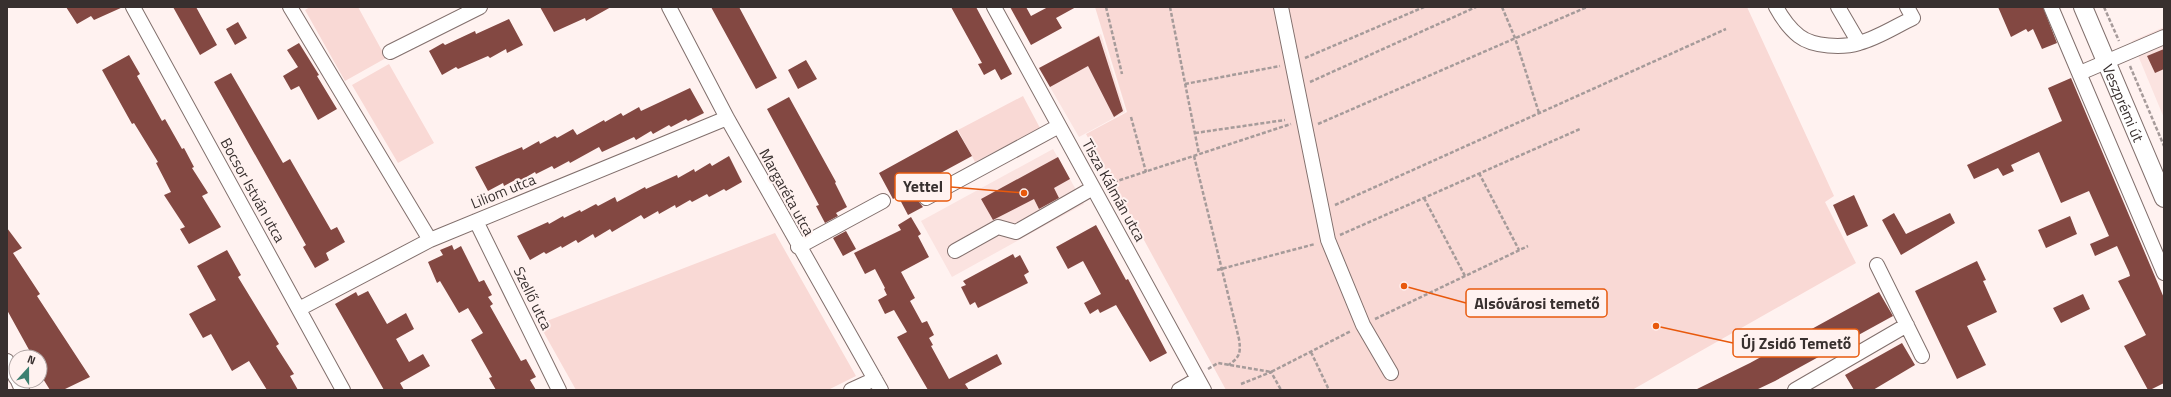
<svg xmlns="http://www.w3.org/2000/svg" width="2171" height="397" font-family="'Titillium Web',sans-serif">
<rect width="100%" height="100%" fill="#fff2f0"/>
<!-- built -->
<path fill="#fbe3e0" d="M2164,27v91l-32,-77z
M1101,34l24,78 -46,25 -40,-69z
M1053,149l31,55 -132,73 -31,-56z"/>
<!-- green -->
<path fill="#f9d9d5" d="M310,7h48l28,51 -41,23 -40,-71z
M1095,7h652l87,189 -9,6 31,61 -224,127h-406l-140,-256 41,-22z
M389,64l45,79 -36,20 -46,-78z
M1023,96l17,32 -65,34 -17,-32z
M775,233l81,143 -28,14h-252l-37,-66z"/>
<!-- building -->
<path fill="#834842" d="M66,7h57l-29,13 -3,-4 -14,8z
M173,7h23l21,38 -17,10z
M540,7h71l-25,14 -1,-3 -31,14z
M711,7h28l38,71 -21,11z
M951,7h25l36,67 -11,6 -6,-11 -11,6 -6,-11 4,-1z
M1010,7h16l5,9 17,-9h28l-20,11 6,10 -31,17z
M1998,7h45l14,36 -15,6 -9,-20 -5,3 -2,-3 -15,8z
M509,19l14,26 -16,8 -1,-4 -16,9 -2,-2 -30,13 -2,-2 -14,8 -13,-24 14,-8 2,2 30,-14 1,3z
M238,22l9,16 -12,7 -9,-16z
M1099,36l24,75 -9,6 -26,-51 -38,21 -11,-19z
M299,43l20,32 -2,1 20,33 -19,11 -19,-34 -8,4 -8,-14 15,-9 -11,-17z
M2164,49v20l-9,4 -8,-17z
M129,55l11,19 -3,2 25,45 3,-2 17,30 2,-1 10,19 -2,1 16,25 -6,3 19,31 -32,17 -9,-15 5,-2 -21,-32 7,-3 -15,-29 2,-1 -24,-39 -2,1 -30,-54z
M806,60l11,19 -19,10 -10,-19z
M231,73l52,90 7,-4 41,71 6,-3 8,15 -19,11 3,7 -14,8 -12,-21 3,-2 -92,-163z
M2071,78l93,220v85l-14,7h-2l-24,-44 22,-11 -28,-54 12,-5 -1,-4 -12,-26 -22,10 -5,-12 19,-8 -20,-45 -28,12 -22,-51 -28,13 3,6 -11,5 -5,-8 -24,11 -7,-14 95,-44 -14,-33z
M690,88l14,25 -16,8 -2,-2 -15,8 -2,-2 -16,9 -2,-3 -15,9 -2,-3 -32,15 -3,-5 -29,16 -1,-2 -15,8 -2,-3 -16,8 -1,-2 -14,8 -2,-2 -15,8 -1,-3 -15,8 -13,-24 47,-20 1,3 16,-9 1,3 15,-8 2,2 16,-9 4,6 27,-15 1,2 16,-9 2,3 16,-9 2,4z
M789,97l47,85 -1,1 12,24 -11,6 2,3 -13,7 -9,-17 3,-1 -52,-96z
M957,130l15,26 -59,32 6,14 4,5 -15,8 -10,-19 -5,3 -14,-26z
M729,156l13,26 -16,9 -2,-2 -15,8 -2,-3 -15,8 -2,-2 -14,8 -1,-3 -16,9 -1,-3 -14,8 -3,-4 -29,17 -2,-3 -15,9 -2,-4 -15,9 -2,-3 -14,8 -1,-2 -15,8 -2,-2 -14,8 -13,-24 31,-14 1,2 14,-8 1,2 16,-8 1,2 15,-8 2,2 17,-9 2,5 28,-15 1,2 31,-14 1,3 16,-9 1,3 15,-9 2,3z
M1058,157l12,22 -16,9 5,10 -20,11 -5,-10 -41,21 -12,-21z
M1854,195l14,31 -21,10 -14,-31z
M1894,213l12,21 44,-21 5,10 -54,32 -19,-35z
M2070,216l7,18 -31,14 -8,-18z
M911,217l10,17 -3,2 11,21 -28,15 14,26 -5,3 12,22 5,-2 7,14 -5,3 4,7 -2,1 18,33 48,-25 5,10 -37,20 4,6h-41l-31,-53 10,-5 -13,-22 -9,4 -7,-14 9,-5 -3,-6 1,-1 -10,-19 -10,5 -11,-21 47,-23 -3,-5z
M1096,225l30,55 2,-1 39,74 -17,9 -34,-57 -16,8 -2,-4 -8,5 -6,-11 17,-9 -18,-33 -15,8 -12,-22z
M7,228l15,20 -9,5 27,41 -3,2 53,81 -27,13h-13l-10,-16v-17h-7l-26,-47z
M846,231l10,18 -13,7 -10,-18z
M452,245l2,5 7,-4 18,36 5,-2 8,15 -4,2 5,7 -3,2 31,55 5,-2 10,18 -6,3 6,10h-40l-7,-12 3,-1 -21,-37 12,-7 -15,-25 -9,5 -19,-32 -3,2 -9,-21 15,-7 -3,-5z
M227,250l14,25 -3,2 41,67 -3,2 18,28 -4,2 8,14h-31l-18,-29 -17,10 -21,-37 -8,4 -14,-24 27,-14 -19,-34z
M1013,254l2,4 5,-3 9,17 -5,3 4,8 -50,25 -3,-6 -5,3 -9,-18 5,-2 -3,-4z
M1977,261l9,19 -3,1 14,31 -30,14 19,39 -29,14 -42,-88z
M368,291l19,33 19,-11 8,16 -18,10 13,23 14,-8 7,12 -30,17 4,7h-20l-49,-86 21,-12 2,4z
M1879,292l14,24 -118,65 -19,9h-61l55,-27z
M2083,294l7,15 -29,14 -8,-15z
M1902,343l13,22 -42,25h-19l-9,-15z"/>
<g fill="none" stroke-linecap="round" stroke-linejoin="round">
<!-- minor casing -->
<g stroke="#816f6c" stroke-width="16">
<path id="minor" d="M133,7l210,383
M290,7l140,233
M669,7l58,111 154,272
M994,7l210,383
M1281,7l47,233 35,85 28,48
M1776,7c6,11 13,21 23,29 14,11 44,12 60,7 19,-5 37,-17 54,-25l-6,-11
M1838,7l21,36
M2051,7l113,266
M390,52l90,-45
M2080,73l84,-36
M926,198l133,-72
M476,221l83,169
M798,247l85,-46
M955,251l43,-24 18,5 77,-44
M1877,265l45,91
M299,309l131,-69 297,-122
M7,361l9,17
M18,381l4,9
M851,390l24,-11
M1179,390l19,-11
M1795,390l112,-65"/>
</g>
<!-- major casing -->
<g stroke="#816f6c" stroke-width="20">
<g id="major">
<path id="s1" d="M2083,7l81,191"/>
</g>
</g>
<!-- path -->
<path stroke="#a69b9a" stroke-width="2.5" stroke-dasharray="4 2" stroke-linecap="butt" d="M1106,7l16,67
M1170,7l29,147
M1502,7l13,31 24,75
M2104,7l15,34
M1305,58l119,-51
M2130,66l34,80
M1310,82l166,-75
M1185,84l95,-18
M1131,117l15,55
M1318,124l269,-117
M1195,133l90,-13
M1194,156l45,183c2,13 1,19 -11,26
M1479,173l40,77
M1108,184l183,-60
M1424,198l41,78
M1335,205l391,-176
M1340,235l240,-106
M1217,270l98,-26
M1375,319l153,-73
M1311,352l18,38
M1208,369l10,-6 53,9 80,-41
M1241,384l30,-12 10,18"/>
<!-- minor -->
<use href="#minor" stroke="#fff" stroke-width="14"/>
<!-- major -->
<use href="#major" stroke="#fff" stroke-width="18"/>
</g>
<g text-anchor="middle" dominant-baseline="central" stroke-width="4" stroke-linejoin="round" paint-order="stroke">
<!-- street labels -->
<g font-size="15" fill="#38302f" stroke="#fff2f0">
<text stroke="none"><textPath href="#s1" startOffset="104">Veszprémi út</textPath></text>
<text transform="translate(253 190) rotate(61)">Bocsor István utca</text>
<text transform="translate(1114 190) rotate(61)">Tisza Kálmán utca</text>
<text transform="translate(503 191) rotate(-22)">Liliom utca</text>
<text transform="translate(787 192) rotate(61)">Margaréta utca</text>
<text transform="translate(533 298) rotate(64)">Szellő utca</text>
</g>
</g>
<!-- callouts -->
<path fill="none" stroke="#e8590c" stroke-width="1.5" d="M1024 193L951 187M1404 286L1466 303M1656 326L1733 343"/>
<g fill="#e8590c" stroke="#fff2f0" stroke-width="1.5">
<circle cx="1024" cy="193" r="4"/>
<circle cx="1404" cy="286" r="4"/>
<circle cx="1656" cy="326" r="4"/>
</g>
<g fill="#fff2f0" stroke="#e8590c" stroke-width="1.5">
<rect x="895" y="173" width="56" height="28" rx="4"/>
<rect x="1466" y="289" width="141" height="28" rx="4"/>
<rect x="1733" y="329" width="126" height="28" rx="4"/>
</g>
<g font-size="16" text-anchor="middle" font-weight="bold" fill="#38302f">
<text x="923" y="192">Yettel</text>
<text x="1537" y="309">Alsóvárosi temető</text>
<text x="1796" y="349">Új Zsidó Temető</text>
</g>
<!-- border -->
<rect width="2171" height="397" fill="none" stroke="#38302f" stroke-width="16"/>
<!-- north arrow -->
<g transform="translate(28 369) rotate(21)"><circle r="19" fill="#fff2f0" stroke="#afa4a3"/>
<path d="M0-3L7 15L0 10L-7 15Z" fill="#3d8071"/>
<text y="-6" font-size="11" font-weight="bold" text-anchor="middle" fill="#38302f">N</text>
</g>
</svg>
